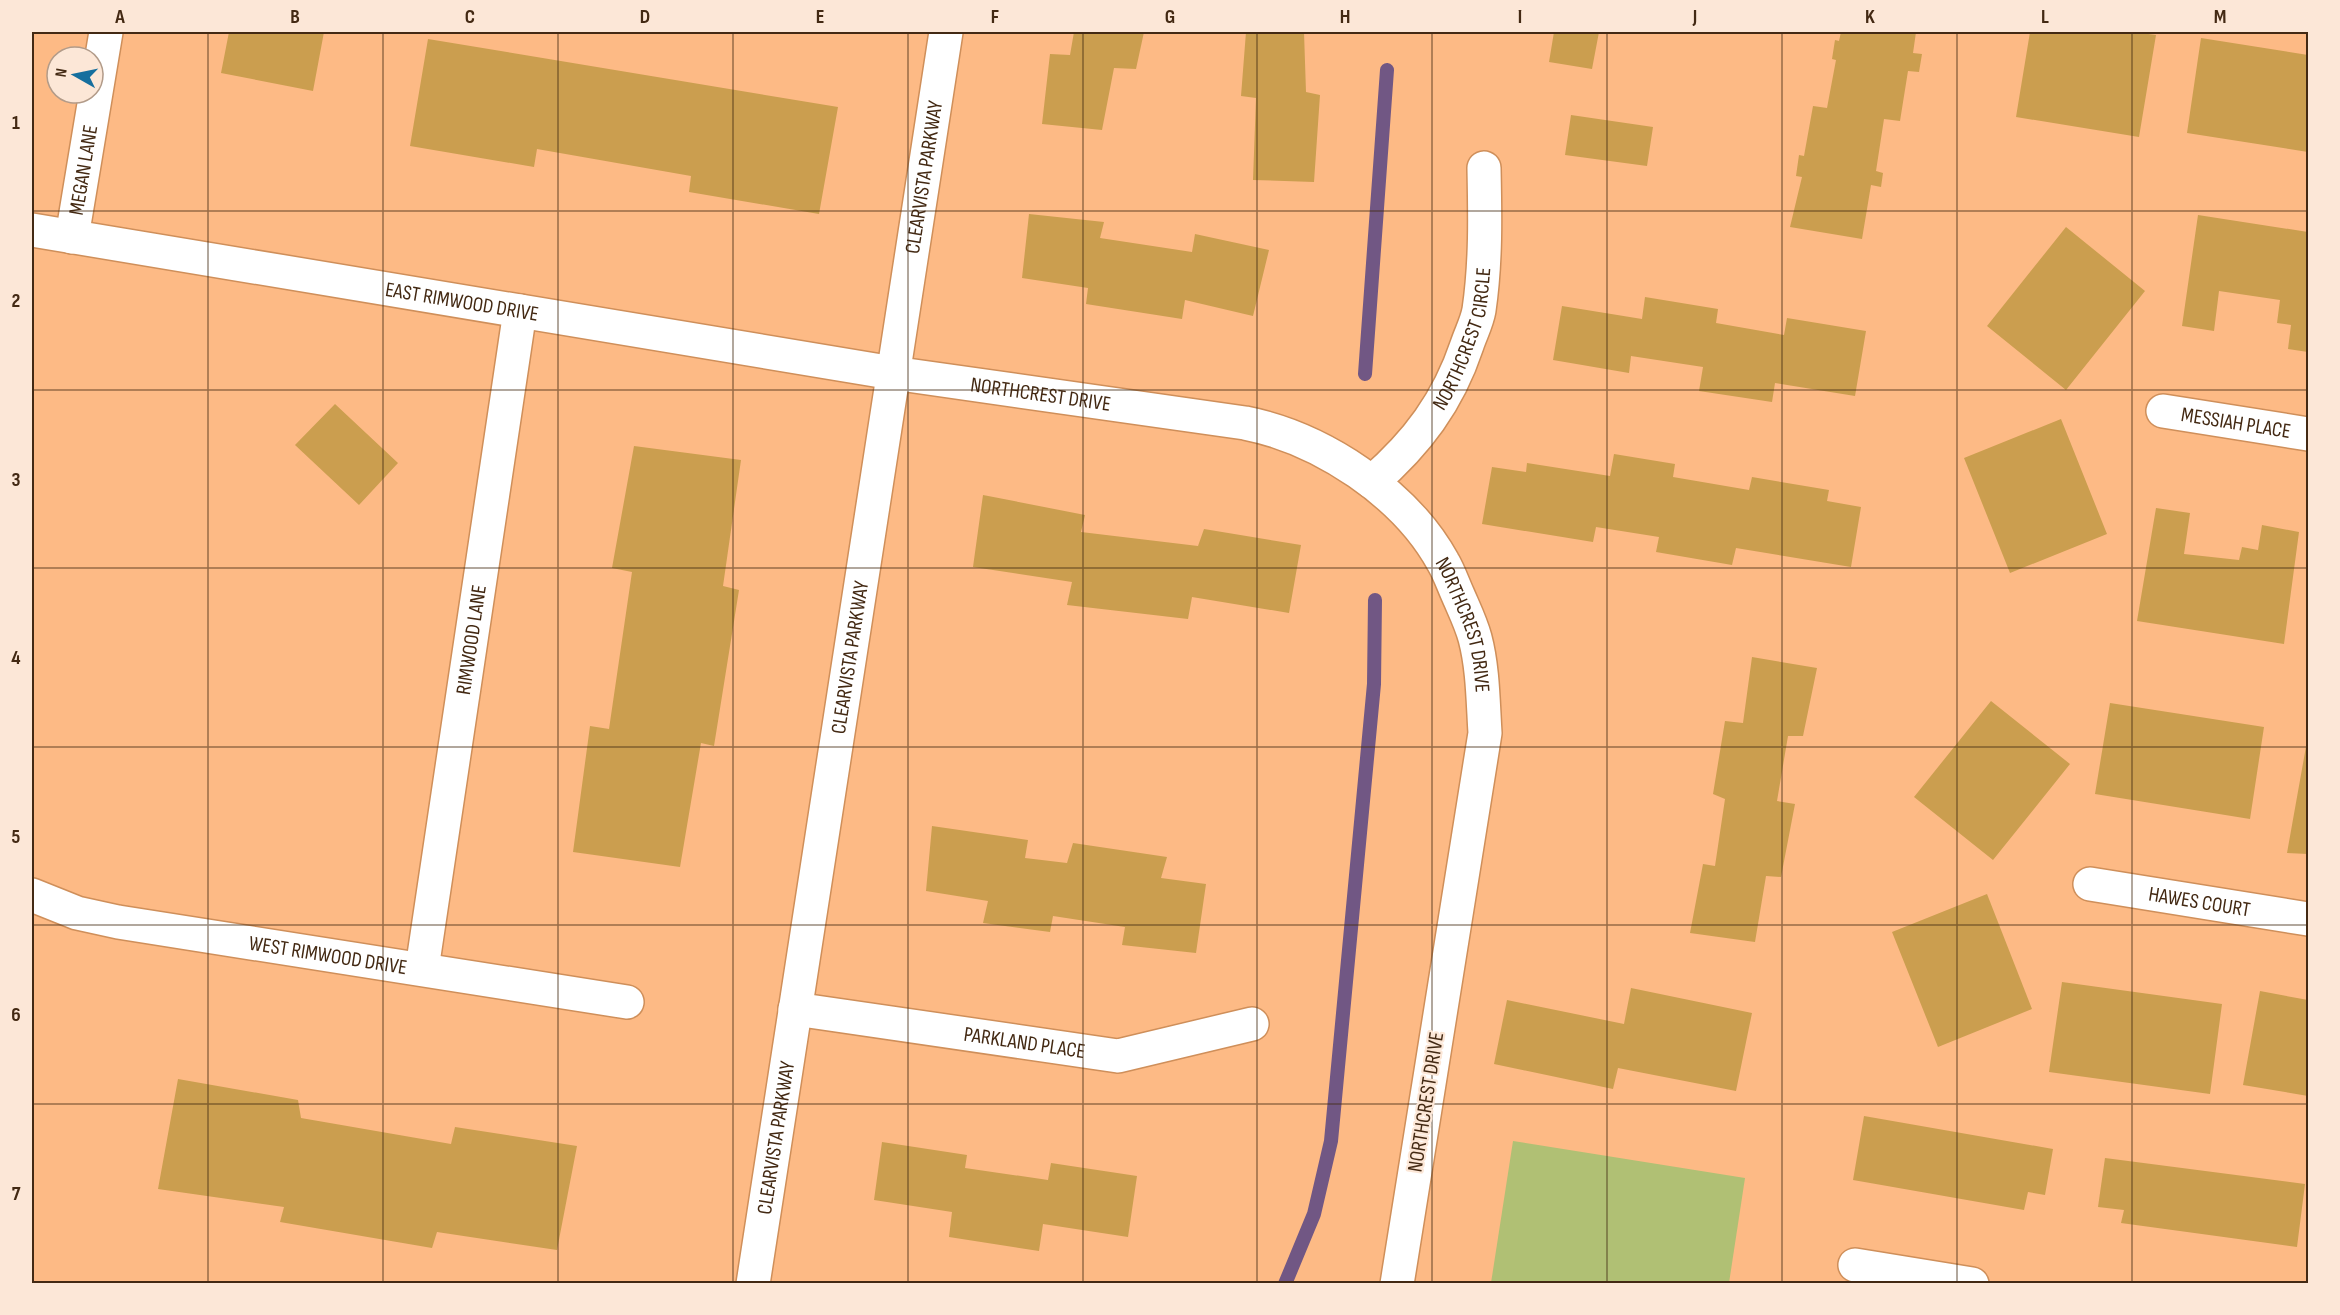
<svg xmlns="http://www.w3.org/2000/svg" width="2340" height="1315" font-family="'Sofia Sans Condensed',sans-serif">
<rect width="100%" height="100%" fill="#fdba85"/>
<!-- green -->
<path fill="#b0c074" d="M1513,1141l232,37 -16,105h-238z"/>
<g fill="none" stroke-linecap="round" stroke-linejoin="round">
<!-- stream -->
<path stroke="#715784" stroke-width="14" d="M1365,374l22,-304
M1285,1284l29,-70 17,-73 43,-457 1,-84"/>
</g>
<!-- building -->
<path fill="#cb9e4f" d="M229,32h95l-11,59 -92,-18z
M1074,32h70l-8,37 -22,-1 -12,62 -60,-6 8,-70 20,1z
M1246,32h58l2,60 14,3 -6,87 -61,-2 3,-82 -15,-2z
M1554,32h45l-7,37 -43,-7z
M1841,32h75l-3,21 9,1 -3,18 -11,-1 -8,50 -16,-2 -8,52 7,2 -2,14 -10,-2 -9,54 -72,-12 12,-50 -6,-1 3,-21 5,1 9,-50 14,2 9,-48 -4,-1 3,-19 4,1z
M2030,32h103l23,3 -17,102 -123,-20z
M2201,38l107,17v97l-121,-19z
M428,39l410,68 -19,107 -130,-22 2,-16 -154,-27 -3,18 -124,-21z
M1571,115l82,12 -6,39 -82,-11z
M1029,214l75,8 -4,16 92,14 3,-18 74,16 -16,66 -68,-16 -3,19 -96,-15 2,-16 -66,-10z
M2198,215l110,17v120l-20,-3 3,-24 -14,-2 3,-23 -61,-9 -5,40 -32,-5z
M2066,227l79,64 -79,99 -79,-64z
M1645,297l73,12 -2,14 68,12 3,-17 79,13 -11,65 -80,-13 -3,19 -73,-11 4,-24 -72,-11 -2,17 -76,-13 9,-54 80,13z
M335,404l63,59 -39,42 -64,-60z
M2061,419l46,115 -97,39 -46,-115z
M634,446l107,14 -18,126 16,4 -25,156 -13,-3 -21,124 -107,-15 17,-126 19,3 23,-157 -20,-4z
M1614,454l61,10 -2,13 76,13 3,-13 77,13 -2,11 34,6 -10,60 -115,-19 -4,17 -76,-13 3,-15 -63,-10 -3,15 -111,-18 10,-57 34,5 1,-9 83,13z
M983,495l102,20 -4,17 117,14 6,-17 97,16 -12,68 -97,-16 -4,22 -121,-14 5,-23 -99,-15z
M2156,508l34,5 -6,41 55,6 3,-13 16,3 4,-25 37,7 -15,112 -147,-23z
M1752,657l65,11 -14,68h-15l-11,65 18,3 -14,73 -15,-1 -11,66 -65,-9 13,-69 12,2 10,-67 -12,-5 12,-73 18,2z
M1991,701l79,63 -77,96 -79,-63z
M2110,703l154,24 -14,92 -155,-25z
M2307,741l1,113 -21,-1z
M932,826l96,14 -3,18 42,5 6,-20 94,14 -6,21 45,6 -10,69 -74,-8 3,-18 -72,-11 -3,16 -67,-9 5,-22 -62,-10z
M1987,894l45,115 -94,38 -46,-115z
M2062,982l160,22 -12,90 -161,-22z
M1631,988l121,25 -16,78 -118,-23 -5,21 -119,-25 13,-64 117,24z
M2260,991l48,9v96l-65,-11z
M178,1079l120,21 3,18 150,26 4,-17 122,19 -20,104 -120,-18 -5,16 -152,-26 4,-15 -126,-18z
M1864,1116l189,33 -8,46 -17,-3 -4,18 -171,-30z
M882,1142l85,13 -2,13 83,12 3,-17 86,13 -9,61 -85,-13 -4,27 -90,-14 3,-25 -78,-12z
M2105,1158l200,26 -8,63 -176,-24 3,-13 -26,-3z"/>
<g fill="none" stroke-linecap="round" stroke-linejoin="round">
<!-- minor casing -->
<g stroke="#cf8f5a" stroke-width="36">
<g id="minor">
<path id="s1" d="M32,230l861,143 352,50c76,15 160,70 198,139 6,10 10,22 15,33 6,14 13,28 17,43 8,30 8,64 10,95l-88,551"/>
<path id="s2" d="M72,237l34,-205"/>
<path id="s3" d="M2163,411l145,23"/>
<path id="s4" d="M1372,482c45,-39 76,-80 95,-137 4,-12 10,-23 12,-35 7,-48 6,-95 5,-142"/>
<path id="s5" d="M2090,884l218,35"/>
<path id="s6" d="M32,895l45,18 41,9 509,80"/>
<path id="s7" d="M422,969l98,-658"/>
<path id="s8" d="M795,1009l323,47 134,-32"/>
<path d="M1855,1265l117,19"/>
<path id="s9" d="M753,1284l193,-1252"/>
</g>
</g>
<!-- minor -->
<use href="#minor" stroke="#fff" stroke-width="33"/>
</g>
<!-- grid -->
<path fill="none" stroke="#432913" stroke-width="1.5" stroke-opacity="0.55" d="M208,32v1252M383,32v1252M558,32v1252M733,32v1252M908,32v1252M1083,32v1252M1257,32v1252M1432,32v1252M1607,32v1252M1782,32v1252M1957,32v1252M2132,32v1252M32,211h2276M32,390h2276M32,568h2276M32,747h2276M32,925h2276M32,1104h2276"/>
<g text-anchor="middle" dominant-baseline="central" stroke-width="4.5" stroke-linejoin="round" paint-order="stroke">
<!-- street labels -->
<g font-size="21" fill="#432913" stroke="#fce7d7">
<text stroke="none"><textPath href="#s2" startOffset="68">MEGAN LANE</textPath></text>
<text stroke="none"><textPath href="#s9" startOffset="1120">CLEARVISTA PARKWAY</textPath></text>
<text stroke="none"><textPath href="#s1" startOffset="436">EAST RIMWOOD DRIVE</textPath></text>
<text stroke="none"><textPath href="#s4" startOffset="174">NORTHCREST CIRCLE</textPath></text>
<text stroke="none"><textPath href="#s1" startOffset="1022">NORTHCREST DRIVE</textPath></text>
<text stroke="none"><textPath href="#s3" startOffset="74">MESSIAH PLACE</textPath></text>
<text stroke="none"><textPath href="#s1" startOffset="1544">NORTHCREST DRIVE</textPath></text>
<text stroke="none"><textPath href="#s7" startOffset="333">RIMWOOD LANE</textPath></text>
<text stroke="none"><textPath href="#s9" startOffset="634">CLEARVISTA PARKWAY</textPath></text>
<text stroke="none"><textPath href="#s5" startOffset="111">HAWES COURT</textPath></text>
<text stroke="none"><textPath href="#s6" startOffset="303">WEST RIMWOOD DRIVE</textPath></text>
<text stroke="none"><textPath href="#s8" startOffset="232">PARKLAND PLACE</textPath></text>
<text transform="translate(1426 1102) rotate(-81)">NORTHCREST DRIVE</text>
<text stroke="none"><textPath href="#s9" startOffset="148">CLEARVISTA PARKWAY</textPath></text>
</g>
</g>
<!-- border -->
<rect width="2340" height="1315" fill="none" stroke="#fce7d7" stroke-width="66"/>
<!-- north arrow -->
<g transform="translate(75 75) rotate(279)"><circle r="28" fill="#fce7d7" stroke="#b29b89" stroke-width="1.5"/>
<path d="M0-4.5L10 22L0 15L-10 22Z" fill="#166f9e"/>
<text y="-9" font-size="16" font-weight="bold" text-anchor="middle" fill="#432913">N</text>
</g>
<rect x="33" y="33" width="2274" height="1249" fill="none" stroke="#432913" stroke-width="2"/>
<g font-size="20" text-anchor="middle" font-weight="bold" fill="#432913">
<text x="120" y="23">A</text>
<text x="295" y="23">B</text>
<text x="470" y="23">C</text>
<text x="645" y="23">D</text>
<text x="820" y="23">E</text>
<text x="995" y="23">F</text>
<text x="1170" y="23">G</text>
<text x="1345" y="23">H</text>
<text x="1520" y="23">I</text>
<text x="1695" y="23">J</text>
<text x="1870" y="23">K</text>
<text x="2045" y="23">L</text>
<text x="2220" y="23">M</text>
<text x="16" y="129">1</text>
<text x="16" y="307">2</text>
<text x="16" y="486">3</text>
<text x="16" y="664">4</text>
<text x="16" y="843">5</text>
<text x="16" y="1021">6</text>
<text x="16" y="1200">7</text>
</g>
</svg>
